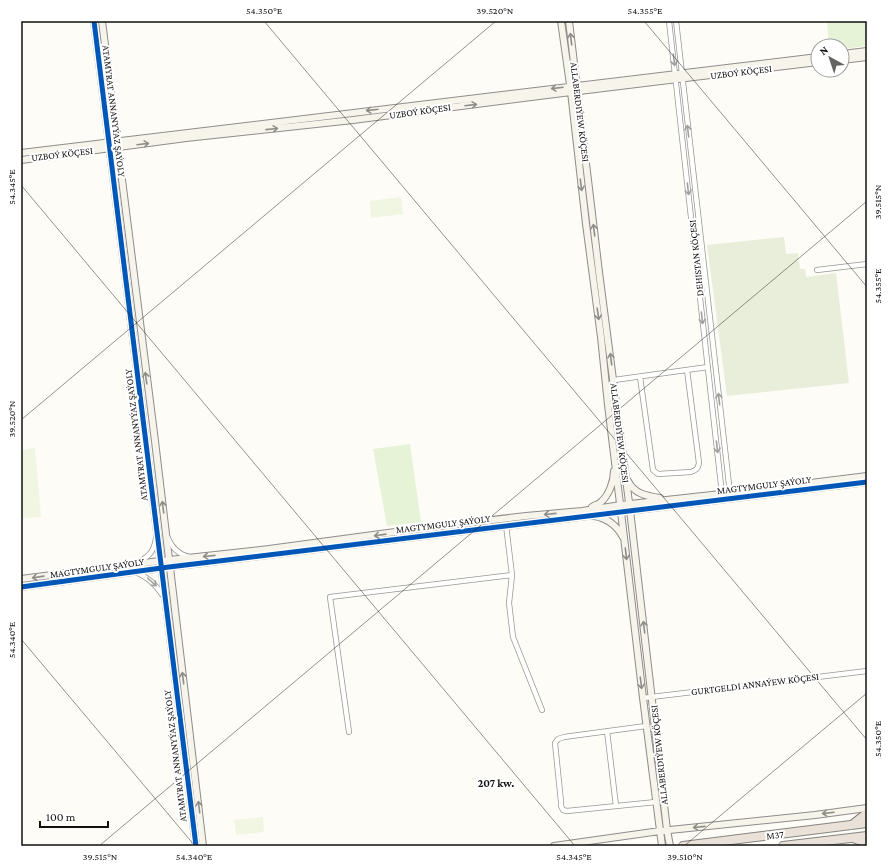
<svg xmlns="http://www.w3.org/2000/svg" width="888" height="867" font-family="'Crimson Pro',serif">
<rect width="100%" height="100%" fill="#fdfcf7"/>
<!-- green -->
<path fill="#e7f3d7" d="M827,21h40v25l-25,3v-3h-13z
M410,444l11,78 -34,4 -14,-77z"/>
<!-- cemetery -->
<path fill="#e9eedb" d="M784,237l2,17 12,-1 2,16h5l1,8 30,-4 13,110 -122,13 -20,-151z"/>
<!-- pitch -->
<path fill="#f0f6e1" d="M401,197l2,17 -32,4 -1,-17z
M35,448l6,69 -20,2v-69z
M263,817l1,15 -28,3 -2,-15z"/>
<g fill="none" stroke-linecap="round" stroke-linejoin="round">
<!-- street casing -->
<g stroke="#979795" stroke-width="6">
<path id="street" d="M669,21l53,473
M676,21l54,472
M817,270l50,-6
M640,377l13,93 5,4 33,-2c5,-2 7,-3 8,-9l-12,-93
M614,380l94,-13
M506,525l6,50 -3,28 4,34 29,73
M168,538c4,10 12,17 22,19
M138,563c11,-7 16,-11 18,-25
M136,572c14,7 19,12 28,25
M643,698l224,-27
M646,726l-82,11 -6,2 -3,4 6,59v4l2,4 4,1 89,-9
M607,731l9,75
M349,732l-19,-135 182,-22"/>
</g>
<!-- secondary casing -->
<g stroke="#8e8d8b" stroke-width="8">
<path id="secondary" d="M94,21c35,275 66,550 102,825
M102,21l53,420 48,405
M561,21l10,71 15,132 15,113 7,68 13,107 22,186 19,148
M569,21l30,251 31,238 37,320 3,16
M842,54l25,-3
M842,60l25,-3
M21,153l797,-96
M21,160l165,-22 167,-18 218,-28 247,-30
M628,481c6,13 19,15 32,17
M592,507c3,-2 7,-3 9,-5 8,-7 13,-21 13,-31
M594,516c13,2 23,10 29,21
M21,579l139,-18 109,-12 156,-21 101,-12 56,-5 39,-6 109,-12 137,-17
M21,587l148,-20 698,-85
M554,846l106,-15 155,-16 52,-7"/>
</g>
<!-- highway casing -->
<g stroke="#858482" stroke-width="10">
<path id="highway" d="M852,825l15,-12
M853,838l14,5
M683,846l184,-23
M783,846l84,-10"/>
</g>
<!-- street -->
<use href="#street" stroke="#fffffe" stroke-width="4.5"/>
<!-- secondary -->
<use href="#secondary" stroke="#f6f4eb" stroke-width="6"/>
<!-- highway -->
<use href="#highway" stroke="#eae1d8" stroke-width="8"/>
<!-- cycleway casing -->
<g stroke="#fff" stroke-width="8">
<path id="cycleway" d="M94,21c35,275 66,550 102,825
M21,587l148,-20 698,-85"/>
</g>
<!-- cycleway -->
<use href="#cycleway" stroke="#0057b8" stroke-width="5"/>
</g>
<!-- one-way arrows -->
<defs><path id="oneway-shaft" d="M-6 0H5M1.5-3L5.5 0L1.5 3" fill="none" stroke-width="1.6" stroke-linecap="round" stroke-linejoin="round"/></defs>
<g stroke="#8f8e89">
<use href="#oneway-shaft" transform="translate(571 39) rotate(-97)"/>
<use href="#oneway-shaft" transform="translate(557 88) rotate(173)"/>
<use href="#oneway-shaft" transform="translate(471 105) rotate(-7)"/>
<use href="#oneway-shaft" transform="translate(372 110) rotate(173)"/>
<use href="#oneway-shaft" transform="translate(272 129) rotate(-6)"/>
<use href="#oneway-shaft" transform="translate(143 144) rotate(-7)"/>
<use href="#oneway-shaft" transform="translate(581 185) rotate(83)"/>
<use href="#oneway-shaft" transform="translate(594 230) rotate(-97)"/>
<use href="#oneway-shaft" transform="translate(598 314) rotate(82)"/>
<use href="#oneway-shaft" transform="translate(611 359) rotate(-97)"/>
<use href="#oneway-shaft" transform="translate(146 378) rotate(-98)"/>
<use href="#oneway-shaft" transform="translate(163 507) rotate(-97)"/>
<use href="#oneway-shaft" transform="translate(550 514) rotate(174)"/>
<use href="#oneway-shaft" transform="translate(380 535) rotate(172)"/>
<use href="#oneway-shaft" transform="translate(626 554) rotate(83)"/>
<use href="#oneway-shaft" transform="translate(209 556) rotate(174)"/>
<use href="#oneway-shaft" transform="translate(38 577) rotate(172)"/>
<use href="#oneway-shaft" transform="translate(644 627) rotate(-97)"/>
<use href="#oneway-shaft" transform="translate(183 678) rotate(-97)"/>
<use href="#oneway-shaft" transform="translate(641 683) rotate(83)"/>
<use href="#oneway-shaft" transform="translate(199 807) rotate(-97)"/>
<use href="#oneway-shaft" transform="translate(828 813) rotate(173)"/>
<use href="#oneway-shaft" transform="translate(699 827) rotate(174)"/>
</g>
<g stroke="#a0a09f">
<use href="#oneway-shaft" transform="translate(674 60) rotate(83)"/>
<use href="#oneway-shaft" transform="translate(688 131) rotate(-97)"/>
<use href="#oneway-shaft" transform="translate(688 189) rotate(84)"/>
<use href="#oneway-shaft" transform="translate(702 318) rotate(84)"/>
<use href="#oneway-shaft" transform="translate(719 399) rotate(-97)"/>
<use href="#oneway-shaft" transform="translate(717 447) rotate(84)"/>
<use href="#oneway-shaft" transform="translate(152 582) rotate(42)"/>
</g>
<!-- ticks -->
<path fill="none" stroke="#111" stroke-width="1" stroke-opacity="0.45" d="M264,21l603,719M644,21l223,266M21,185l554,661M21,420l475,-399M21,639l174,207M99,846l768,-645M684,846l183,-153"/>
<g text-anchor="middle" dominant-baseline="central" stroke-width="4" stroke-linejoin="round" paint-order="stroke">
<!-- street labels -->
<g font-size="10" fill="#111" stroke="#fff">
<text transform="translate(741 72) rotate(-7)">UZBOÝ KÖÇESI</text>
<text transform="translate(114 111) rotate(83)">ATAMYRAT ANNANYÝAZ ŞAÝOLY</text>
<text transform="translate(420 111) rotate(-8)">UZBOÝ KÖÇESI</text>
<text transform="translate(580 112) rotate(83)">ALLABERDIÝEW KÖÇESI</text>
<text transform="translate(62 154) rotate(-7)">UZBOÝ KÖÇESI</text>
<text transform="translate(696 258) rotate(-96)">DEHISTAN KÖÇESI</text>
<text transform="translate(620 433) rotate(83)">ALLABERDIÝEW KÖÇESI</text>
<text transform="translate(136 435) rotate(-97)">ATAMYRAT ANNANYÝAZ ŞAÝOLY</text>
<text transform="translate(764 485) rotate(-7)">MAGTYMGULY ŞAÝOLY</text>
<text transform="translate(443 524) rotate(-7)">MAGTYMGULY ŞAÝOLY</text>
<text transform="translate(97 568) rotate(-8)">MAGTYMGULY ŞAÝOLY</text>
<text transform="translate(755 684) rotate(-7)">GURTGELDI ANNAÝEW KÖÇESI</text>
<text transform="translate(659 755) rotate(-96)">ALLABERDIÝEW KÖÇESI</text>
<text transform="translate(175 756) rotate(-97)">ATAMYRAT ANNANYÝAZ ŞAÝOLY</text>
<text transform="translate(775 835) rotate(-7)">M37</text>
</g>
<!-- neighbourhood labels -->
<g font-size="11" font-weight="bold" fill="#111" stroke="#fff">
<text x="496" y="783">207 kw.</text>
</g>
</g>
<!-- border -->
<rect width="888" height="867" fill="none" stroke="#ffffff" stroke-width="44"/>
<!-- north arrow -->
<g transform="translate(830 58) rotate(320)"><circle r="19" fill="#ffffff" stroke="#a0a0a0"/>
<path d="M0-3L7 15L0 10L-7 15Z" fill="#646362"/>
<text y="-6" font-size="11" font-weight="bold" text-anchor="middle" fill="#111111">N</text>
</g>
<!-- scale -->
<path d="M40 821v6h68v-6" fill="none" stroke="#111111" stroke-width="2"/>
<text x="46" y="821" font-size="12" fill="#111111" stroke="#ffffff" stroke-width="3" paint-order="stroke">100 m</text>
<rect x="22" y="22" width="844" height="823" fill="none" stroke="#111" stroke-width="1.5"/>
<g font-size="10" text-anchor="middle" fill="#111">
<text x="264" y="14">54.350°E</text>
<text x="495" y="14">39.520°N</text>
<text x="645" y="14">54.355°E</text>
<text transform="translate(11 187) rotate(-90)" y="4">54.345°E</text>
<text transform="translate(877 202) rotate(-90)" y="4">39.515°N</text>
<text transform="translate(877 286) rotate(-90)" y="4">54.355°E</text>
<text transform="translate(11 419) rotate(-90)" y="4">39.520°N</text>
<text transform="translate(11 640) rotate(-90)" y="4">54.340°E</text>
<text transform="translate(877 739) rotate(-90)" y="4">54.350°E</text>
<text x="100" y="860">39.515°N</text>
<text x="194" y="860">54.340°E</text>
<text x="574" y="860">54.345°E</text>
<text x="685" y="860">39.510°N</text>
</g>
</svg>
